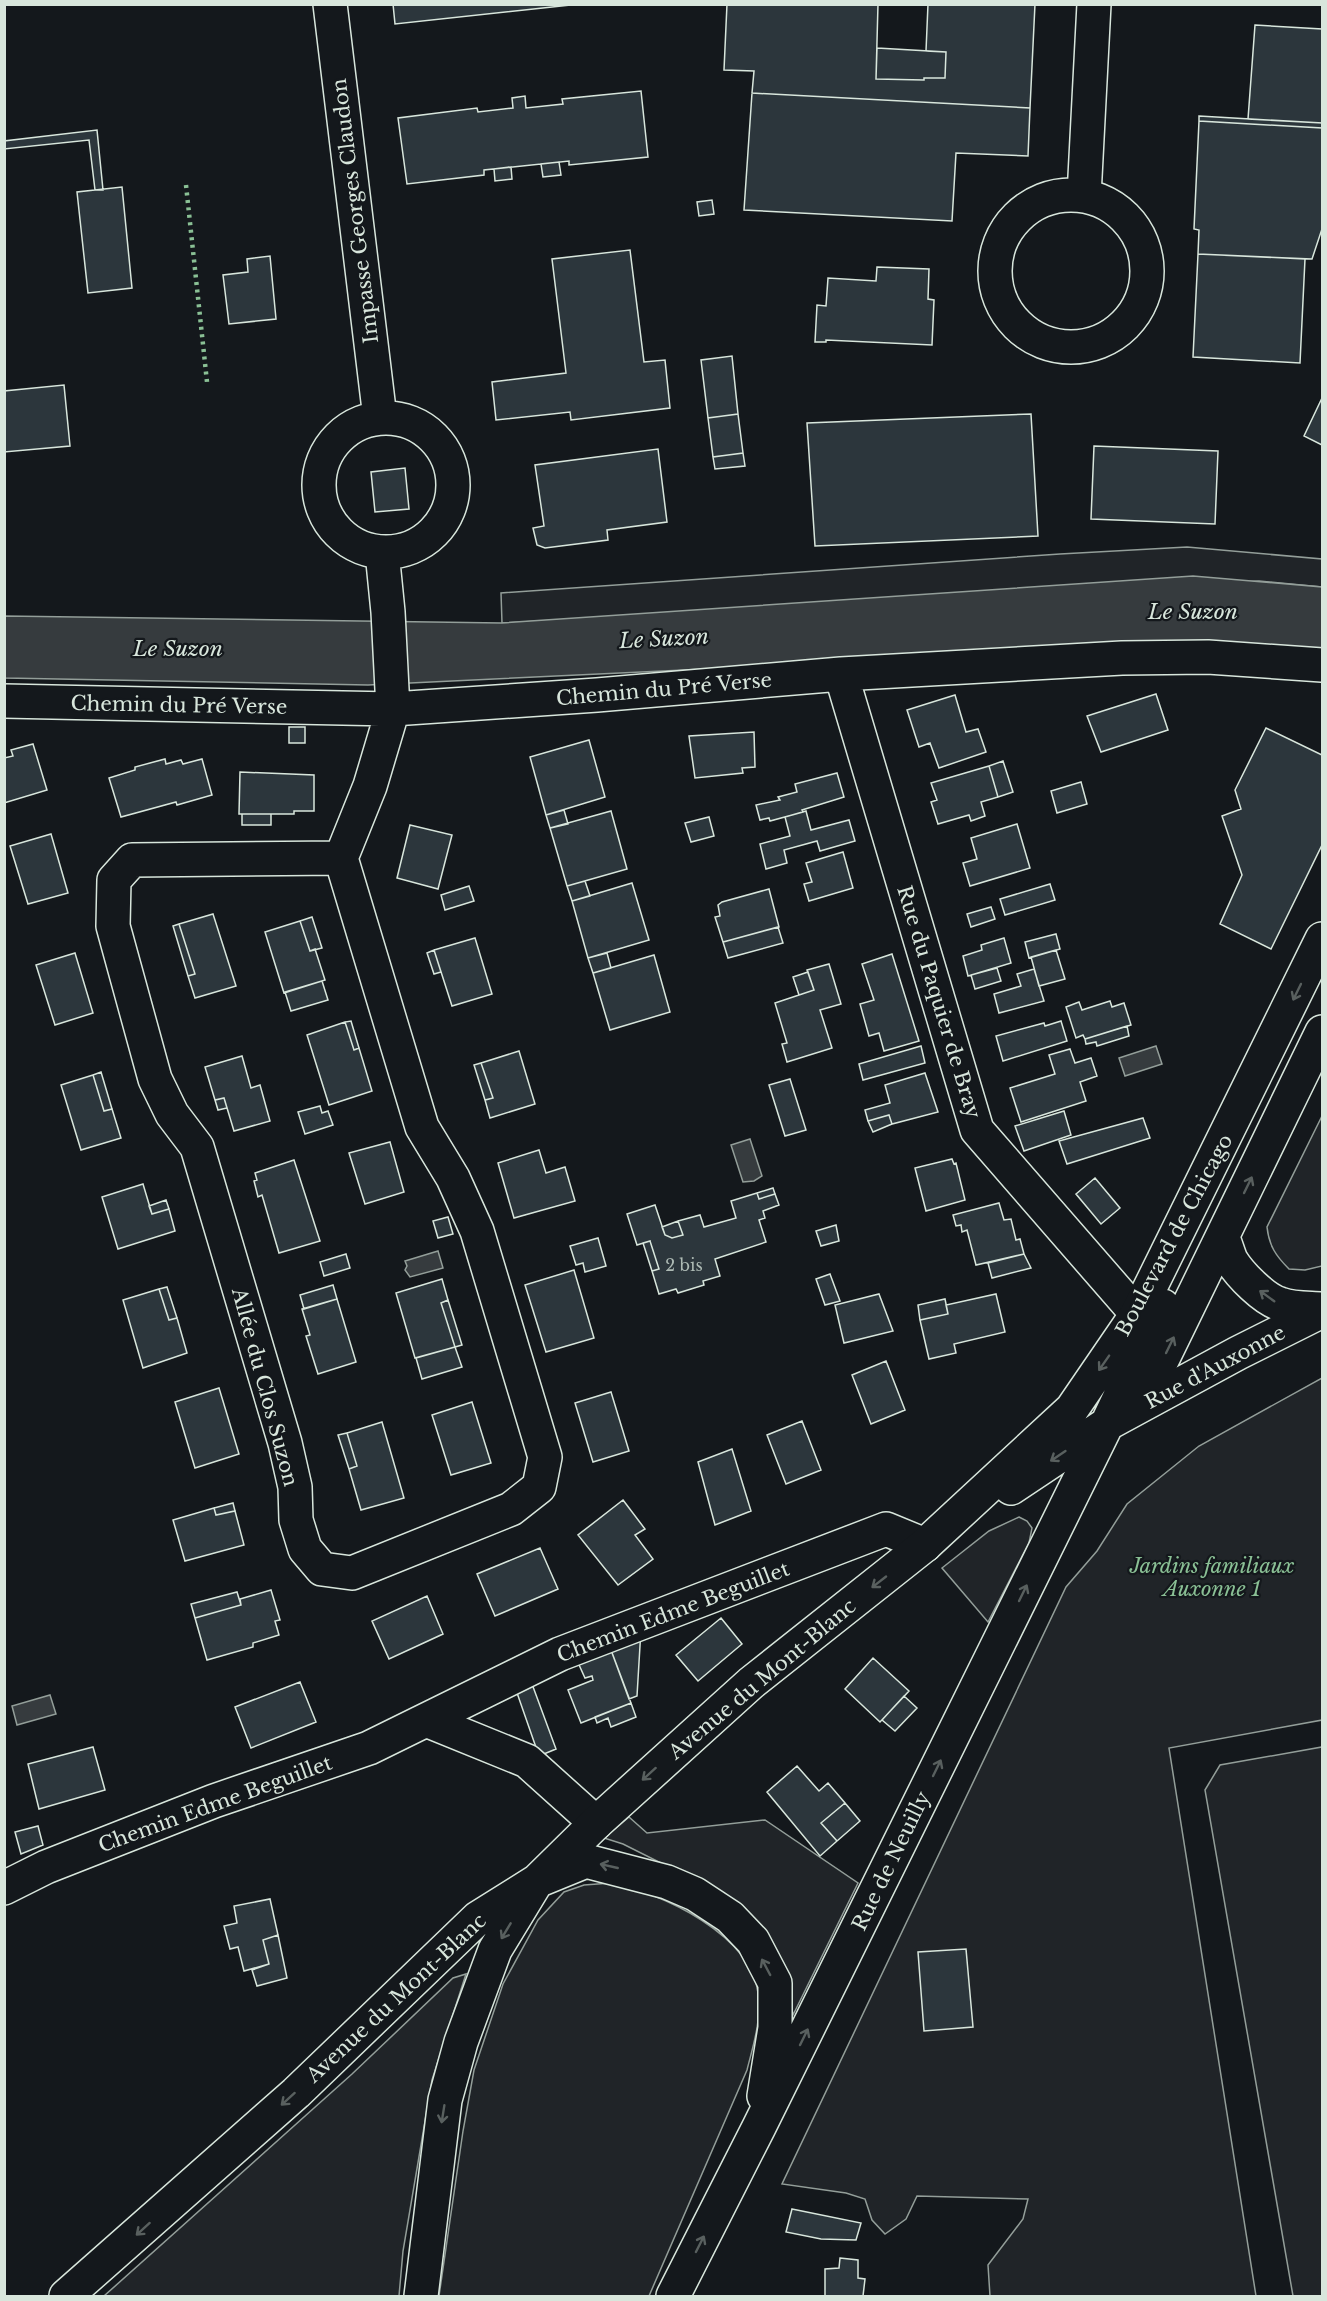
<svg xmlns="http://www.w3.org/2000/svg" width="1327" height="2301" font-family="'Libre Baskerville',serif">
<rect width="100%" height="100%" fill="#14181c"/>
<!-- green -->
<path fill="#202428" stroke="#939e99" stroke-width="1.5" d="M1187,547l135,12v28l-63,-6 -757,42 -1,-30 559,-39z
M1322,1116v150l-17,4 -16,-1c-13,-13 -20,-23 -22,-42z
M1322,1378v342l-153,28 87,548h-266l-2,-31 35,-46 5,-20 -111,-3 -11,23 -21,15 -13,-14 -7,-21 -19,-6 -64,-9 284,-597 31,-36 30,-47 72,-58z
M1019,1517l8,4 5,7 -3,15 -41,79 -46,-54 47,-37z
M1322,1747v549h-29l-88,-506 15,-25z
M629,1817l18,16 118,-13 93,63 -65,132 -6,-32 -82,-98 -82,-41 -19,-6z
M611,1883c52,10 140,52 147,110 4,26 -5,53 -11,77l-98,226h-210l24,-165 11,-61 29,-86 35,-64 26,-28 20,-7z
M466,1974l-34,106 -29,171 -4,45h-295l248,-222 101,-96z"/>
<!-- water -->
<path fill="#363b3e" stroke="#939e99" stroke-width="1.5" d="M1193,576l129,11v66l-154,-6 -800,38 -363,-7v-62l497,7z
M1156,1046l6,18 -37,12 -6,-18z
M750,1139l12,37 -8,5 -11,1 -12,-37z
M438,1251l5,17 -33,9 -5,-7 2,-4 -2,-5z
M50,1695l6,19 -39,11 -5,-19z"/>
<!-- building -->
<path fill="#2c363c" stroke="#d8e6dc" stroke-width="1.5" d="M393,4h187l-185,20z
M727,4h151l-2,75 48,1v-2h21l1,-26 -20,-1 2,-47h107l-5,104 -278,-15 2,-22 -30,-1z
M1255,25l67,4v94l-74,-4z
M877,48l69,4 -1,26h-21v2l-48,-1z
M641,91l7,66 -79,8v-4l-85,9v5l-77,9 -9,-66 79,-10 1,4 35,-4 -1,-10 13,-2 1,12 37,-4 -1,-5z
M752,93l278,15 -2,48 -72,-3 -4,68 -208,-11z
M1199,116l123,7v5l-123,-7z
M1199,121l123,7v101l-10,30 -114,-5 1,-24 -5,-1z
M97,130l6,60h-8l-6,-50 -85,9v-8z
M559,162l2,13 -18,2 -2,-13z
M511,167l1,12 -17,2 -1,-12z
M122,187l10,101 -44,5 -11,-101z
M712,200l2,14 -15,2 -2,-14z
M630,250l14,112 21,-2 5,48 -99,12 -1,-8 -74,8 -4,-38 74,-9 -14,-114z
M1198,254l107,5 -5,104 -107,-6z
M270,256l6,63 -47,5 -6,-49 25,-3 -1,-13z
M877,267l52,2 -1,30 6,1 -2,45 -106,-5v2h-11l2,-37 9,1 2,-28 48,3z
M732,356l6,58 -30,4 -7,-58z
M64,385l6,61 -66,6v-61z
M1322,398v47l-18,-9z
M738,414l5,39 -30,4 -5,-39z
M1031,414l7,122 -223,10 -8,-123z
M1094,446l124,5 -3,73 -124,-5z
M658,449l9,73 -60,8 1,10 -63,8 -8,-3 -4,-17 11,-2 -9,-61z
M743,453l2,13 -30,3 -2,-12z
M405,468l4,41 -34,3 -4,-40z
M1156,694l12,36 -67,22 -14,-36z
M955,695l11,37 12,-3 8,23 -47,16 -9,-25 -11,4 -12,-37z
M289,727h16v16h-16z
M1266,728l56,27v90l-51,104 -51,-25 22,-49 -20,-59 19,-7 -6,-19z
M754,732l1,35 -13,1 1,5 -48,5 -6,-42z
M589,740l16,57 -59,18 -16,-58z
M33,744l14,46 -43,13v-45l9,-2 -2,-6z
M165,759l1,5 15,-4 2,4 19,-5 10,36 -35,10 -1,-3 -55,15 -12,-39 26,-8v-3z
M1003,761l10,31 -15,5 -9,-31z
M989,766l9,31 -17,5 4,14 -14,5 -2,-6 -31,9 -7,-22 6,-2 -6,-17z
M240,772l74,3v36h-20v3h-55z
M837,773l7,24 -42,13 1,2 -33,9 -1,-3 -9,2 -4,-15 24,-5 -2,-3 19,-5 -2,-8z
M1081,782l6,22 -30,9 -6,-22z
M564,810l4,14 -18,4 -4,-13z
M611,811l16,58 -60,17 -17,-58z
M806,811l5,19 38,-10 6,21 -35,10 -3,-10 -33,9 3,13 -21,6 -6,-25 30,-8 -5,-19z
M242,814h29v11h-29z
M709,817l5,19 -23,6 -6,-19z
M1017,824l13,44 -60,18 -7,-23 14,-4 -6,-21z
M410,825l42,10 -14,54 -41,-11z
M51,834l17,59 -40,11 -18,-58z
M843,852l10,36 -44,13 -5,-17 8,-2 -6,-19z
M585,881l5,15 -18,5 -5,-15z
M632,883l17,57 -61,18 -16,-57z
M1050,884l5,16 -50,15 -5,-16z
M469,886l5,15 -29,9 -4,-15z
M769,889l10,38 -56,15 -8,-25 5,-1 -2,-11 4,-3z
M991,907l4,12 -24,8 -4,-13z
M213,914l23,72 -41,12 -7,-22 7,-2 -16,-50z
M312,917l10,31 -12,3 -10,-30z
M300,921l10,30 5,-2 10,31 -41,13 -19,-61z
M179,924l16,50 -7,2 -15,-50z
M778,927l5,16 -55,15 -5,-16z
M1056,934l4,15 -31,9 -4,-16z
M475,938l17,56 -40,12 -18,-56z
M1004,938l7,25 -43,13 -5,-20 19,-6 -1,-5z
M434,950l7,22 -7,2 -7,-21z
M1056,950l9,29 -26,7 -8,-29z
M75,953l18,60 -38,12 -19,-60z
M607,953l4,15 -18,5 -5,-15z
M892,954l27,87 -35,10 -5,-18 -10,3 -9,-32 14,-4 -12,-36z
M654,955l16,57 -60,18 -17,-57z
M829,964l12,40 -21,6 12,38 -45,14 -5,-18 5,-1 -12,-40 39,-13 -7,-20z
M997,968l4,13 -26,8 -4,-14z
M1034,969l10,32 -45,12 -5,-19 27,-8 -4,-12z
M808,972l6,18 -15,5 -6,-18z
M322,981l6,19 -37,11 -6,-19z
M1110,1001l2,6 12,-4 7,22 -46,14 -2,-4 -7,3 -10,-31 13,-5 3,8z
M351,1021l8,27 -5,2 -9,-28z
M1061,1021l6,20 -64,20 -7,-25 48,-13 1,3z
M345,1022l9,28 5,-2 13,43 -43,14 -22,-70z
M1127,1026l2,10 -32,10 -1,-4 -10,2 -1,-5z
M921,1046l4,17 -62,17 -4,-16z
M1070,1049l5,14 16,-5 6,18 -17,6 6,19 -65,21 -11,-34 45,-14 -6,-19z
M519,1051l16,53 -45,14 -5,-18 8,-2 -12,-35z
M242,1056l9,32 9,-3 10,36 -36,10 -10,-33 -9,2 -10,-33z
M481,1063l12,35 -8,2 -11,-35z
M101,1072l11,37 -8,2 -11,-36z
M925,1073l13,39 -46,12 -3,-9 -21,6 -3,-11 25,-7 -5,-18z
M93,1075l11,36 8,-2 9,29 -40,12 -20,-65z
M790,1079l16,51 -21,6 -16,-51z
M224,1098l3,10 -9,2 -3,-10z
M320,1106l2,7 6,-2 5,14 -28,9 -7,-22z
M1064,1111l7,24 -47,16 -9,-25z
M889,1115l3,9 -19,8 -5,-11z
M1143,1118l7,20 -83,26 -8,-23z
M390,1142l14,50 -39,12 -16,-51z
M539,1150l7,23 19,-6 10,34 -61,17 -16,-55z
M952,1159l2,5 2,-1 9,37 -39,11 -11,-43z
M294,1160l26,81 -41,12 -17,-58 -4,2 -4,-16 3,-1 -2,-7z
M1095,1178l25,30 -19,16 -25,-30z
M143,1184l9,30 17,-5 6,22 -57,18 -16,-52z
M773,1188l2,6 -16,5 -2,-6z
M757,1193l2,6 16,-5 4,11 -16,6 2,7 -6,2 7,22 -51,17 5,17 -17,5 1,4 -26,8 -2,-4 -17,5 -7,-23 7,-2 -9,-28 -13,4 -10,-31 28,-9 10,30 7,3 11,-3 -5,-14 22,-6 4,12 32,-9 -5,-17z
M166,1200l3,9 -17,5 -3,-8z
M999,1203l5,17 7,-1 5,21 4,-1 4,15 -48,11 -9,-35 -5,2 -1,-7 -5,1 -3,-11z
M448,1217l5,17 -15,4 -5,-17z
M678,1221l5,14 -11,3 -7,-3 -3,-8z
M836,1225l3,16 -18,5 -5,-15z
M598,1238l8,28 -21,6 -2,-9 -7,2 -6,-19z
M650,1241l9,28 -7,2 -9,-28z
M346,1254l4,14 -26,8 -4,-14z
M1024,1254l7,14 -39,10 -4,-15z
M574,1270l20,68 -48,14 -21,-67z
M830,1274l10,27 -15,4 -9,-26z
M442,1279l6,21 -7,3 14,44 -40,11 -19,-65z
M333,1285l4,14 -33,10 -4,-14z
M167,1287l10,31 -8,2 -10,-31z
M159,1289l10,31 8,-2 10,35 -44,15 -20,-68z
M879,1294l14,37 -49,12 -9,-38z
M996,1294l9,38 -51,12 2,9 -27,6 -9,-39 28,-6 -2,-9z
M337,1299l19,63 -38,12 -12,-38 4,-1 -8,-26z
M945,1299l3,15 -28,6 -2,-15z
M448,1300l14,45 -7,2 -14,-44z
M455,1347l7,20 -40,12 -6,-21z
M886,1361l19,49 -34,14 -19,-49z
M219,1388l20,66 -44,14 -20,-66z
M611,1392l18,59 -36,11 -18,-59z
M472,1402l19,61 -40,12 -19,-60z
M802,1421l19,49 -35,14 -19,-49z
M382,1422l22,76 -43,12 -12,-41 8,-3 -10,-33z
M347,1433l10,33 -8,3 -11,-34z
M732,1449l19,62 -36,14 -17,-63z
M623,1500l22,29 -10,6 18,24 -35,26 -40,-50z
M233,1503l2,8 -19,4 -2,-7z
M214,1508l2,7 19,-4 9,34 -59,16 -12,-41z
M540,1548l18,41 -63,27 -18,-42z
M271,1590l9,30 -5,1 4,14 -26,8v4l-46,13 -12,-42 46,-13 -1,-6z
M237,1592l4,13 -46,13 -4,-14z
M427,1596l16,38 -54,25 -17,-38z
M721,1618l21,26 -44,37 -22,-26z
M641,1629l-4,67 -8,3 -21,-57z
M608,1642l23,61 -50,20 -13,-33 25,-10 -1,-4 -7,2 -10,-22z
M873,1658l36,33 -29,31 -35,-33z
M300,1682l16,40 -65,26 -16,-41z
M532,1684l24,65 -17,7 -23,-66z
M904,1696l13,12 -22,23 -13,-11z
M631,1703l5,14 -25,10 -3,-9 -11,5 -2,-6z
M93,1747l12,43 -66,19 -11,-45z
M797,1766l22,25 9,-8 17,20 -24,20 16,18 -17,15 -53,-64z
M845,1803l15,18 -23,20 -16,-18z
M38,1826l5,19 -22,9 -6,-22z
M270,1899l8,36 -15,5 6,24 -25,7 -6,-24 -8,2 -6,-23 13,-3 -3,-17z
M278,1935l9,43 -30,8 -5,-16 17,-6 -6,-24z
M966,1949l7,78 -49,4 -6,-79z
M792,2209l69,14 -5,17 -35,-1 -35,-7z
M840,2258l18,2v18l7,1 -2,17h-38v-27l14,-1z"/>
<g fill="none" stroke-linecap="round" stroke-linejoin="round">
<!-- minor casing -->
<g stroke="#d8e6dc" stroke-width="36">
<path id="minor" d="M330,4l50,414
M995 271a76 76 0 1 1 152 0a76 76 0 1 1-152 0Z
M1084,196l10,-192
M319 485a67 67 0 1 1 134 0a67 67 0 1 1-134 0Z
M841,674l136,456 160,184
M4,701l389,8 204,-14 244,-21 281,-16 86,-1 114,8
M341,858l-209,2 -18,20 -1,46 42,153 17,35 25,33 88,296 10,44 1,33 9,29 17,20 30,4 159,-64 28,-22 6,-30 -68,-226 -24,-53 -31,-51 -81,-269 29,-72 23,-77 -5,-97 -6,-60
M426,1720l101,41 69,62
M4,1888l42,-21 168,-66 155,-53 191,-94 326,-125 39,16"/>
</g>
<!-- major casing -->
<g stroke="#d8e6dc" stroke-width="36">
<path id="major" d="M1223,1238c3,7 5,15 8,22 9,15 33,39 49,44 13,5 29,4 42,5
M1134,1393l29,-35 159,-326
M1011,1488l96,-64 131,-71 84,-42
M66,2296l230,-203 182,-175 59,-37 59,-58 155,-140 174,-138 147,-136 65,-95 185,-375
M421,2296l24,-196 16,-58 34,-92 42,-69 49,-20 81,21 28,12 35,23 23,24 22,42v45l-11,68
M673,2296l86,-169 348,-703 56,-118"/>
</g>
<!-- minor -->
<use href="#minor" stroke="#14181c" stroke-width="33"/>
<!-- major -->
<use href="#major" stroke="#14181c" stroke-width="33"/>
<!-- hedge -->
<path stroke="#8ac095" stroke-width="4.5" stroke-dasharray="3 4.5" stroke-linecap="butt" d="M186,185l21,197"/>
</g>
<!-- one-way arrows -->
<defs><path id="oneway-shaft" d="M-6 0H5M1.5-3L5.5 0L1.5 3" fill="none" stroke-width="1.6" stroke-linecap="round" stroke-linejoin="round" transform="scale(1.5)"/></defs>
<g stroke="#59605f">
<use href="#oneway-shaft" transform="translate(1297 992) rotate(116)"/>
<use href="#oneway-shaft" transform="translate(1248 1185) rotate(-64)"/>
<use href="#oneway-shaft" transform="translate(1267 1296) rotate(-144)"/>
<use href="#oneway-shaft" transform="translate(1170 1345) rotate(-64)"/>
<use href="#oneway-shaft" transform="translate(1104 1363) rotate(125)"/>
<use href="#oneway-shaft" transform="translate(1058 1456) rotate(146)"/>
<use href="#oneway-shaft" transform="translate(879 1582) rotate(142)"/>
<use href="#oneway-shaft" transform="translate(1023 1593) rotate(-64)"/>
<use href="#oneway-shaft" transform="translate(937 1768) rotate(-64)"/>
<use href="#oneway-shaft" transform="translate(649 1774) rotate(138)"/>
<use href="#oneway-shaft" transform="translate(609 1866) rotate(-167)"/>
<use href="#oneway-shaft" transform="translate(506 1931) rotate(121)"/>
<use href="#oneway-shaft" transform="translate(766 1967) rotate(-118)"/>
<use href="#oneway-shaft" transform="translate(804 2037) rotate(-64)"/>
<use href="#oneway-shaft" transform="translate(288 2099) rotate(138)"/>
<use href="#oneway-shaft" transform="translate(443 2114) rotate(99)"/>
<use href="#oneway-shaft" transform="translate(143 2229) rotate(138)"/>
<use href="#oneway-shaft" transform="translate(700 2244) rotate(-63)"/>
</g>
<g text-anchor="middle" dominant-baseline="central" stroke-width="4.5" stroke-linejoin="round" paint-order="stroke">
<!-- number labels -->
<g font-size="16" fill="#adbab4">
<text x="684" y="1265">2 bis</text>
</g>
<!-- street labels -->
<g font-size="20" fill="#d8e6dc" stroke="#14181c">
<text transform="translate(355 211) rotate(-97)">Impasse Georges Claudon</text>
<text transform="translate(664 689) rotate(-5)">Chemin du Pré Verse</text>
<text transform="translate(179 705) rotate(1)">Chemin du Pré Verse</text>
<text transform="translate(939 1002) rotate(73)">Rue du Paquier de Bray</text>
<text transform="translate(1174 1235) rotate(-62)">Boulevard de Chicago</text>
<text transform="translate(1215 1367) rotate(-28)">Rue d'Auxonne</text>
<text transform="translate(265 1387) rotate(75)">Allée du Clos Suzon</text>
<text transform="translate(673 1612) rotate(-21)">Chemin Edme Beguillet</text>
<text transform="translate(762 1679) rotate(-40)">Avenue du Mont-Blanc</text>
<text transform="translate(215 1804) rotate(-20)">Chemin Edme Beguillet</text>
<text transform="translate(891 1861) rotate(-64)">Rue de Neuilly</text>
<text transform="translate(396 1998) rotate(-43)">Avenue du Mont-Blanc</text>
</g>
<!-- park labels -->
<g font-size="20" font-style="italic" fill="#8ac095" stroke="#14181c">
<text x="1212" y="1566">Jardins familiaux<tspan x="1212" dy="23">Auxonne 1</tspan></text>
</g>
<!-- water labels -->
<g font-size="21" font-style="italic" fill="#d8e6dc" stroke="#14181c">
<text x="1193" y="612">Le Suzon</text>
<text transform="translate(664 639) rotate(-3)">Le Suzon</text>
<text x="178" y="649">Le Suzon</text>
</g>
</g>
<!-- border -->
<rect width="1327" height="2301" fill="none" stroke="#d8e6dc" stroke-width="12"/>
</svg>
